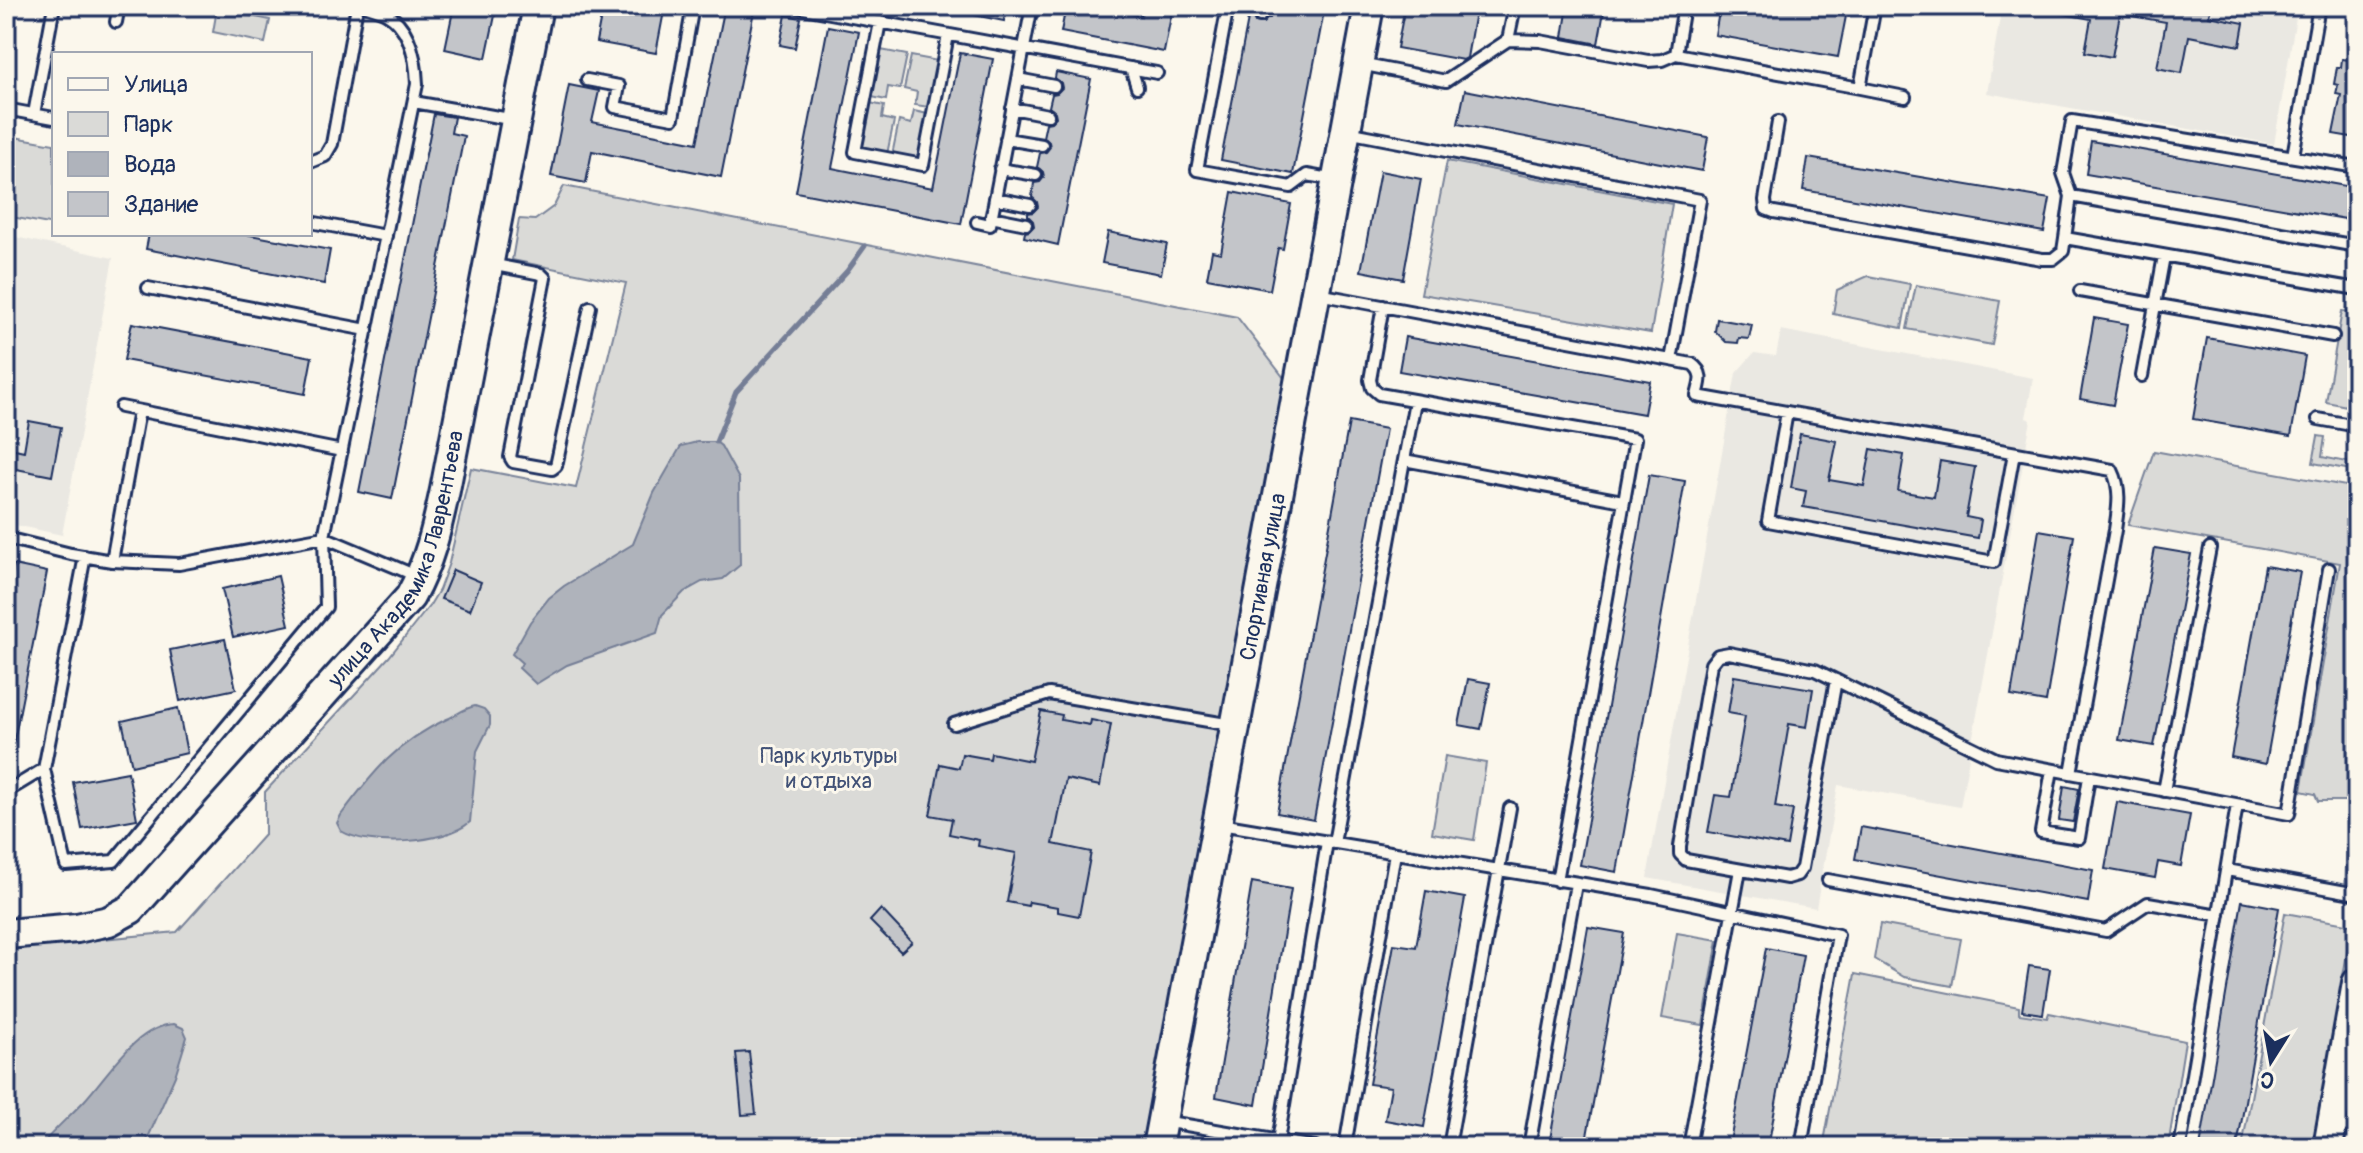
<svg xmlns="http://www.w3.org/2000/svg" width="2363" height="1153" font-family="Pangolin,sans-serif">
<rect width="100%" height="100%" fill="#fbf7ec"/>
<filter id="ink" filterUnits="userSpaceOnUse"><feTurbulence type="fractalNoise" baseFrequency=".0125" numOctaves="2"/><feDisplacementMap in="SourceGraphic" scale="16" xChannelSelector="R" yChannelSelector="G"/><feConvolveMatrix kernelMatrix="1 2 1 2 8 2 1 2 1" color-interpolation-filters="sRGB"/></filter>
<g filter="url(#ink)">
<!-- built -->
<path fill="#eae8e2" d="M2002,6h296l-24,138 -287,-51z
M6,235l107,23 -51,277 -56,-12z
M1781,330l252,48 -7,40 5,2 -71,387 -122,-22 -22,123 -169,-30 89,-505 18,-20 22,3z"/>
<!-- green -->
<path fill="#dadad7" stroke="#7a849a" stroke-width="2" d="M217,9l53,11 -5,23 -52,-11z
M881,50l26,5 -7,34 -12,-2 -2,13 -14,-3z
M911,56l27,5 -9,46 -14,-2 2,-13 -13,-3z
M870,103l14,3 -2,12 12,3 -7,33 -26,-5z
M914,111l14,3 -9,46 -27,-5 7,-34 12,3z
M9,136l45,8v81l-48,-9v-66z
M1447,161l225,43 -21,129 -230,-39z
M564,186l673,131 50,65 -141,765h-1140v-199l171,-16 88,-98v-42l124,-135 41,-52 9,-15 10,-27 22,-95 105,20 50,-205 -114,-23 7,-41 16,1 19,-14z
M1868,276l42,8 -8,44 -69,-14 4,-24z
M1916,285l84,16 -8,44 -85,-16z
M2342,311l15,2v95l-31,-6z
M2318,436l7,1 -3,20 35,7v7l-44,-8z
M2154,451l203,37v411l-12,-2 3,-96h-30l-3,-7 -14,-3 39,-228 -212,-38z
M1445,756l41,7 -12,77 -42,-7z
M2285,913l67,12 -39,222h-71z
M1880,924l81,15 -9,47 -48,-9 -30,-18z
M1677,933l41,7 -15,85 -41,-7z
M1855,974l164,33v7l28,4 2,-5 136,28 -17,106h-345z"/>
<!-- water -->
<path fill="#afb3bb" stroke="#747e96" stroke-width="2" d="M697,442h19l5,4 18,33 1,86 -17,14 -21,3 -18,10 -22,23 -5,18 -90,32 -31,19 -17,-16 3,-5 -10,-9 18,-32 19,-24 15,-12 69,-42 21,-51 27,-47z
M475,706l9,3 6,7v9l-13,26 -7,71c-25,22 -101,26 -129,9l-4,-8 4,-8c32,-43 56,-73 106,-96 10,-4 17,-11 28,-13z
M174,1024l9,4 4,9 -12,39 -31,71h-104c13,-17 30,-31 44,-46 24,-26 52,-75 90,-77z"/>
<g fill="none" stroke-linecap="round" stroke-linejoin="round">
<!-- stream -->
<path stroke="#747e96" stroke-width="5" d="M716,442l20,-50 111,-121 18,-25"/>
</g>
<!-- building -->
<path fill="#c3c5c9" stroke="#1b2f5e" stroke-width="2" d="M454,6h43l-11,52 -41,-9z
M603,6h62l-9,47 -60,-11z
M725,6l29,5 -33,166 -129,-26 -6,32 -35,-7 18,-91 30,6 -7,31 105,21z
M965,6h42l-3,15 -40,-8z
M1066,6h25l50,10 2,-10h30l-9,46 -103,-20z
M1272,6h53l-32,168 -72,-14 28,-146 3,1 3,7 8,1 5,-5h2z
M1405,6h71l-9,52 -4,2 -66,-12z
M1568,6h37l-7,38 -35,-7z
M1720,6h70l56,10 -8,41 -123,-22z
M2059,6h152l-2,10 35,7 -4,23 -51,-10 -7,37 -25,-5 9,-46 -46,-8 -8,43 -27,-5 6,-33 -33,-6z
M786,15l15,3 -6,30 -15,-3z
M828,26l31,6 -27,136 101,20 27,-135 33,6 -32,165 -165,-32z
M2342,59l15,2v77l-24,-4 8,-39 -5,-1 2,-9 -4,-1 3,-17h4z
M1056,72l35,7 -33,166 -34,-8 1,-5 4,-1 5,-5 -1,-5 -5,-5v-3l5,-1 5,-5 -1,-5 -5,-5 2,-14 6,-1 4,-5 -1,-5 -6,-5 3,-14 6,-1 4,-5 -1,-5 -6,-5 3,-14 5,-1 5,-5 -1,-5 -6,-5 3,-13 5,-1 5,-5 -1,-5 -6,-5z
M1465,90l243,47 -6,34 -244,-47z
M434,114l20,3 -3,16 13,3 -72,363 -33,-7z
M2091,141l266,47v33l-271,-47z
M1808,158l242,41 -6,33 -241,-42z
M1380,171l41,8 -18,100 -42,-8z
M1232,192l59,12 -8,45 -5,-1 -8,42 -63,-12 5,-27 9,2z
M1108,232l59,12 -6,30 -59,-11z
M149,234h96l85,16 -6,34 -178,-35z
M2094,318l34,6 -15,81 -33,-6z
M1717,319l35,6 -3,14 -10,-1 -1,5 -12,-1 -11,-11z
M132,323l180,34 -7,37 -181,-34z
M1405,337l245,44 -6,33 -245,-43z
M2207,338l98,18 -14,80 -98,-17z
M29,421l32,6 -9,49 -46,-9v-20l18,4z
M1349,422l37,7 -72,391 -37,-7z
M1800,434l37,7 -8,39 35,6 7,-37 33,6 -6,36 36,6 6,-36 35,6 -9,50 15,3 -3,18 -175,-31 3,-16 -15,-3z
M1649,475l36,6 -68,391 -37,-7z
M2039,530l35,6 -28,166 -35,-6z
M2155,548l36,6 -37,192 -35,-6z
M14,565l33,7 -34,174 -7,-1v-140z
M2265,566l35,6 -34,192 -35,-7z
M453,570l28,12 -11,28 -29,-11z
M278,576l11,49 -56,12 -11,-48z
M225,639l11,50 -56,12 -10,-51z
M1734,676l79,13 -6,38 -18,-3 -14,83 18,3 -6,36 -79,-14 7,-37 16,2 14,-81 -17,-3z
M1468,679l22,4 -9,46 -22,-4z
M178,708l9,45 -55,13 -10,-45z
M1041,711l21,4 -1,5 29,5 1,-5 20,4 -11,62 -34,-7 -13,65 38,8 -12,64 -21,-4v-5l-29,-5 -1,4 -21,-4 9,-49 -38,-7 1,-6 -30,-6 3,-15 -22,-4 10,-51 19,4 3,-14 28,5 1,-6 40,8z
M128,772l9,47 -55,10 -9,-47z
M2064,786l15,3 -6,33 -14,-2z
M2117,802l73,13 -9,51 -23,-4 -3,16 -50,-9z
M1861,827l232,43 -5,32 -233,-43z
M1252,882l39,7 -35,216 -40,-8z
M1426,891l39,7 -41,229 -39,-7 6,-33 -22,-3 25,-140 22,3z
M2242,901l37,7 -42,239h-37z
M881,909l31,33 -11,10 -31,-31z
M1588,927l36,6 -39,214h-25l-11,-2z
M1766,948l37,7 -35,192h-39z
M2029,966l21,3 -7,45 -21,-3z
M749,1052l7,62 -14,1 -6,-62z"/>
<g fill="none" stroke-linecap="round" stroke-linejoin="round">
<!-- lane casing -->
<g stroke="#1b2f5e" stroke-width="16">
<path id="lane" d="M792,6l365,67
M1228,6l-31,164 94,17 16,-12 28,5
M1260,16l2,-10
M116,22l3,-16
M880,22l-25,130 68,13 25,-130
M1508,40l32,1 108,20 14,-1 14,-6 8,-48
M1676,54l184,34 15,-82
M1360,64l86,17 62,-41 7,-34
M1131,68l6,19
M1018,79l36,7
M587,80l32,6 -4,21 58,11 20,-112
M1860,88l45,9
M414,102l101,18
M1012,108l36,7
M6,109l48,9
M34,114l20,-108
M1778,122l-13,78 1,9 8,3 268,47h11l10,-8 2,-13 292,51
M1347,132l353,68 -29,160
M1006,139l36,6
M2293,156l26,-150
M310,162l15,-6 7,-12 25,-138
M1000,169l36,6
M2071,196l286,50
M995,198l35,7
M991,217l35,7
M310,222l76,14
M977,222l13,3 42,-219
M2065,238l6,-42 -8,-23 9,-52 285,46
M490,264l51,10 4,4 -35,179 3,5 39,7 4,-3 34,-159
M148,288l219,42
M2080,291l253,45
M1318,294l374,70c13,9 8,19 5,32l415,74c10,20 6,39 3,60l-44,243
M1383,306l-13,74 2,8 7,6 256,45 -78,442
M2142,376l22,-120
M121,407l221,44
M1787,412l-19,109 226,41 20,-109
M2318,419l39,7
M1404,460l11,-59
M6,538l65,16 41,7 67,3 145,-27 95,40
M112,561l27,-150
M1836,680l-34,188 -5,7 -10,3 -101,-18 -6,-6v-8l31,-182 7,-9 11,-2 86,17 181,89 293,55 40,-245
M954,724l95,-30 183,31
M44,769l41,-213
M2052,770l-11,62 38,6 10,-61
M2164,791l46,-243
M6,792l38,-23 22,96 48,-4 212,-254 -2,-70 93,-453c-1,-25 -7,-57 -31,-71 -6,-3 -13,-5 -19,-7
M1220,824l431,71 187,40 -37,212
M1334,843l70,-383 219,41
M2227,870l130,24
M1828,880l278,51 42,-28 71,12
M1163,1121l152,26
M2334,1124l23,3
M1278,1141l49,-299
M1345,1147l50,-294
M1449,1147l61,-339
M1529,1147l47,-263
M1689,1147l51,-277
M2180,1147l57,-342"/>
</g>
<!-- secondary casing -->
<g stroke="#1b2f5e" stroke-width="34">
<g id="secondary">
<path id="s1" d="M6,934l71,-6 32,-7 22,-12 279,-312c19,-34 27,-69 35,-107l93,-484"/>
<path id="s2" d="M1157,1147l212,-1141"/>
<path d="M2328,1147l29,-164"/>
</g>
</g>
<!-- lane -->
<use href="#lane" stroke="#fbf7ec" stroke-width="10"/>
<!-- secondary -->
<use href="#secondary" stroke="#fbf7ec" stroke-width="28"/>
</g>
</g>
<g text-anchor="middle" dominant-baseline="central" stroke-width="6" stroke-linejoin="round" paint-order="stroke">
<!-- street labels -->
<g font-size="22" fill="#1b2f5e" stroke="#fbf7ec">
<text stroke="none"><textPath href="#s1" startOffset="576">улица Академика Лаврентьева</textPath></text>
<text stroke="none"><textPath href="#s2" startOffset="580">Спортивная улица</textPath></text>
</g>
<!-- park labels -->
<g font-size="22" fill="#415176" stroke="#fbf7ec">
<text x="829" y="756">Парк культуры<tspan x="829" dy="25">и отдыха</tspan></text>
</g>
</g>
<!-- margin -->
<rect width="2363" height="1153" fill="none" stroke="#fbf7ec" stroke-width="32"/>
<rect x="16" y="16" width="2331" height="1121" fill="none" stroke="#1b2f5e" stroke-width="3" filter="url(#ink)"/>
<!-- legend -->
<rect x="52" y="52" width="260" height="184" fill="#fbf7ec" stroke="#a1a7b3" stroke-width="2"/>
<rect x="68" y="78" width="40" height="12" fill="#fbf7ec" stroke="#a1a7b3" stroke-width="2"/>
<text x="124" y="92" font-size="24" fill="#1b2f5e">Улица</text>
<rect x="68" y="112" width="40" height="24" fill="#dadad7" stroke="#a1a7b3" stroke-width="2"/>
<text x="124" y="132" font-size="24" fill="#1b2f5e">Парк</text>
<rect x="68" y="152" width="40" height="24" fill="#afb3bb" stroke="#a1a7b3" stroke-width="2"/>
<text x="124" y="172" font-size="24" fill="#1b2f5e">Вода</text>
<rect x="68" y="192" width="40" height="24" fill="#c3c5c9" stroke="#a1a7b3" stroke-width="2"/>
<text x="124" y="212" font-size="24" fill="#1b2f5e">Здание</text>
<!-- north arrow -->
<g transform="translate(2271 1061) rotate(191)" stroke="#fbf7ec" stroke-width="6" paint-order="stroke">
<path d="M0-6L14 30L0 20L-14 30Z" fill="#1b2f5e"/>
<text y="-12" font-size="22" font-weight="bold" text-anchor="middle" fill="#1b2f5e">С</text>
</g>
</svg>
